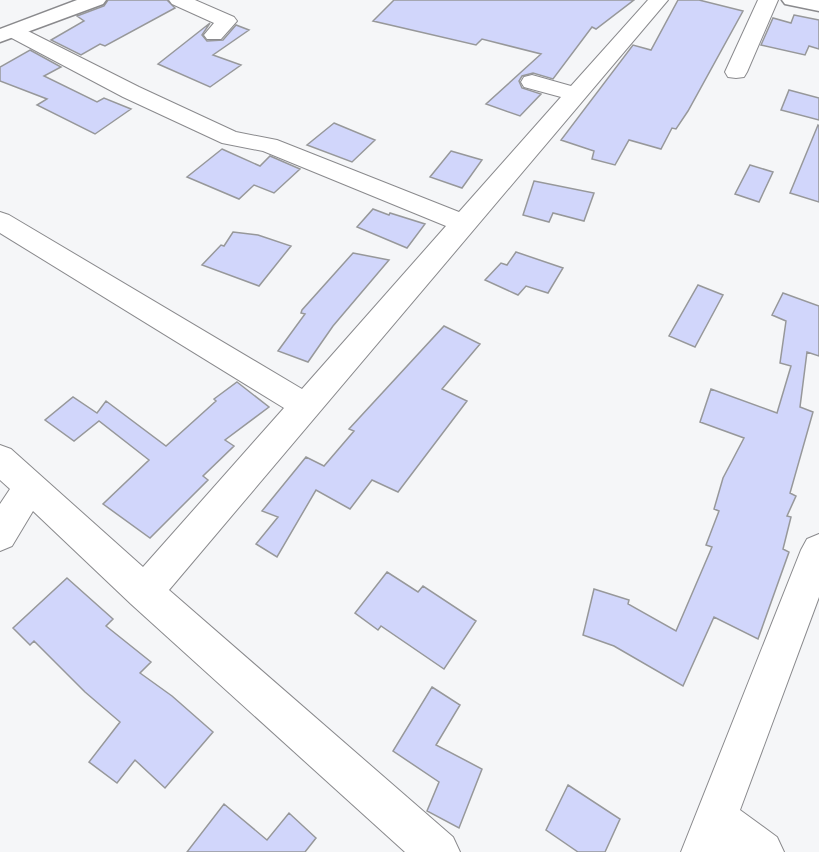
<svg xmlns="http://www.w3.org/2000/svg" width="819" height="852" font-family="Montserrat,sans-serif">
<rect width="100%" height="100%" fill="#f5f6f8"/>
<!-- building -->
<path fill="#d1d6fb" stroke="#97989a" stroke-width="1.5" d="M108,0h59l8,8 -70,38 -5,-2 -19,11 -30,-15 33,-19 -7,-5 27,-10z
M394,0h240l-38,29 -4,-2 -39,52 -20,-6 -11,3 -3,5 3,7 19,6 -21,22 -34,-12 55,-50 -59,-15 -6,6 -103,-24z
M678,0h21l44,11 -55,100 -12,18 -4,-1 -11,21 -32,-9 -14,25 -23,-6 2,-8 -33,-11 72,-95 18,5z
M794,15l25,5v29l-10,-3 -4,9 -44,-10 12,-27 18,5z
M210,23l-8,12 5,6 16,-1 13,-15 13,5 -36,25 28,10 -31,22 -52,-23z
M30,50l31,17 -17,9 53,26 7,-4 27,11 -36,25 -58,-29 10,-6 -47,-18v-14z
M789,90l30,8v22l-38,-10z
M334,123l41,17 -23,22 -45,-17z
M818,125l1,1v76l-29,-9z
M222,149l38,17 10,-10 30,13 -26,24 -20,-8 -15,14 -52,-22z
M451,151l31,9 -20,28 -32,-11z
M750,165l23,7 -14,30 -24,-8z
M534,181l60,12 -10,28 -31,-8 -4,9 -26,-7z
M373,209l16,6 1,-2 35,11 -18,24 -50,-21z
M233,232l25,3 33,11 -32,40 -57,-21 19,-20 3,1z
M516,252l47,16 -15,25 -22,-7 -8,9 -33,-15 16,-17 6,2z
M353,253l36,7 -56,66 -25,36 -30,-11 27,-37 -4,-1 1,-3z
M698,285l25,10 -28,52 -26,-11z
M783,293l36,13v50l-12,-4 -7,55 13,5 -23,81 6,3 -9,20 4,1 -8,32 6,3 -31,87 -44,-22 -31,69 -69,-40 -31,-11 11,-46 35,11 -1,4 48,27 36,-84 -6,-2 13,-34 -5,-2 9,-31 21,-40 -44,-16 11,-33 66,24 14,-47 -11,-3 6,-42 -14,-6z
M444,326l36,18 -38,45 25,12 -69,91 -26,-12 -22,29 -34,-19 -39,67 -21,-13 22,-27 -16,-6 44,-54 18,9 30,-35 -5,-2z
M237,382l32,25 -44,33 9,6 -31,30 5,4 -58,58 -47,-34 46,-44 -50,-39 -25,20 -29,-21 28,-23 24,16 9,-12 60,45 50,-45 -2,-2z
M387,572l31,20 5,-6 53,35 -32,48 -63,-43 -3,4 -23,-17z
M67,578l46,41 -7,7 45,36 -11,11 32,23 41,36 -48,56 -30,-28 -18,23 -28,-21 31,-40 -35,-30 -51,-51 -4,4 -17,-17z
M432,687l28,18 -24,40 46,24 -23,59 -32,-17 12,-29 -46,-31z
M568,785l52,34 -15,33h-27l-32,-22z
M224,804l43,36 22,-27 27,25 -11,14h-118z"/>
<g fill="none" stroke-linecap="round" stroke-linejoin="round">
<!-- minor casing -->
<g stroke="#8a8a8d" stroke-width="2">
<path id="minor" d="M169,0h26l39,17 3,4 -16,18h-14l-3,-4 10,-12 -42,-19z
M648,0h20l-499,590 284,247 7,15h-55l-274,-248 -98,-93 -21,35 -12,5v-47l10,-15 -10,-9v-35l11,4 132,118 141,-159 -284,-175v-21l9,3 293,174 144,-163 -183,-75 -41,-8 -99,-46 -117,-62 -3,-4 3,-4h14l119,60 97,45 41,8 182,72 102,-115 -37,-10 -3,-5 3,-5 8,-2 39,11z
M758,0h20l-31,72 -3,5 -8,1 -8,-1 -3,-5z
M819,534v63l-79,213 37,27 7,15h-103l120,-302 6,-11z"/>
</g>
<!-- highway casing -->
<g stroke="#8a8a8d" stroke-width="3">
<path id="highway" d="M77,0h29l-3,4 -103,38v-13z
M782,0h37v11l-34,-7z"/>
</g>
<!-- minor -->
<use href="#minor" fill="#fff" fill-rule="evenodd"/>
<!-- highway -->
<use href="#highway" fill="#fff" fill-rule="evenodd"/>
</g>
</svg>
